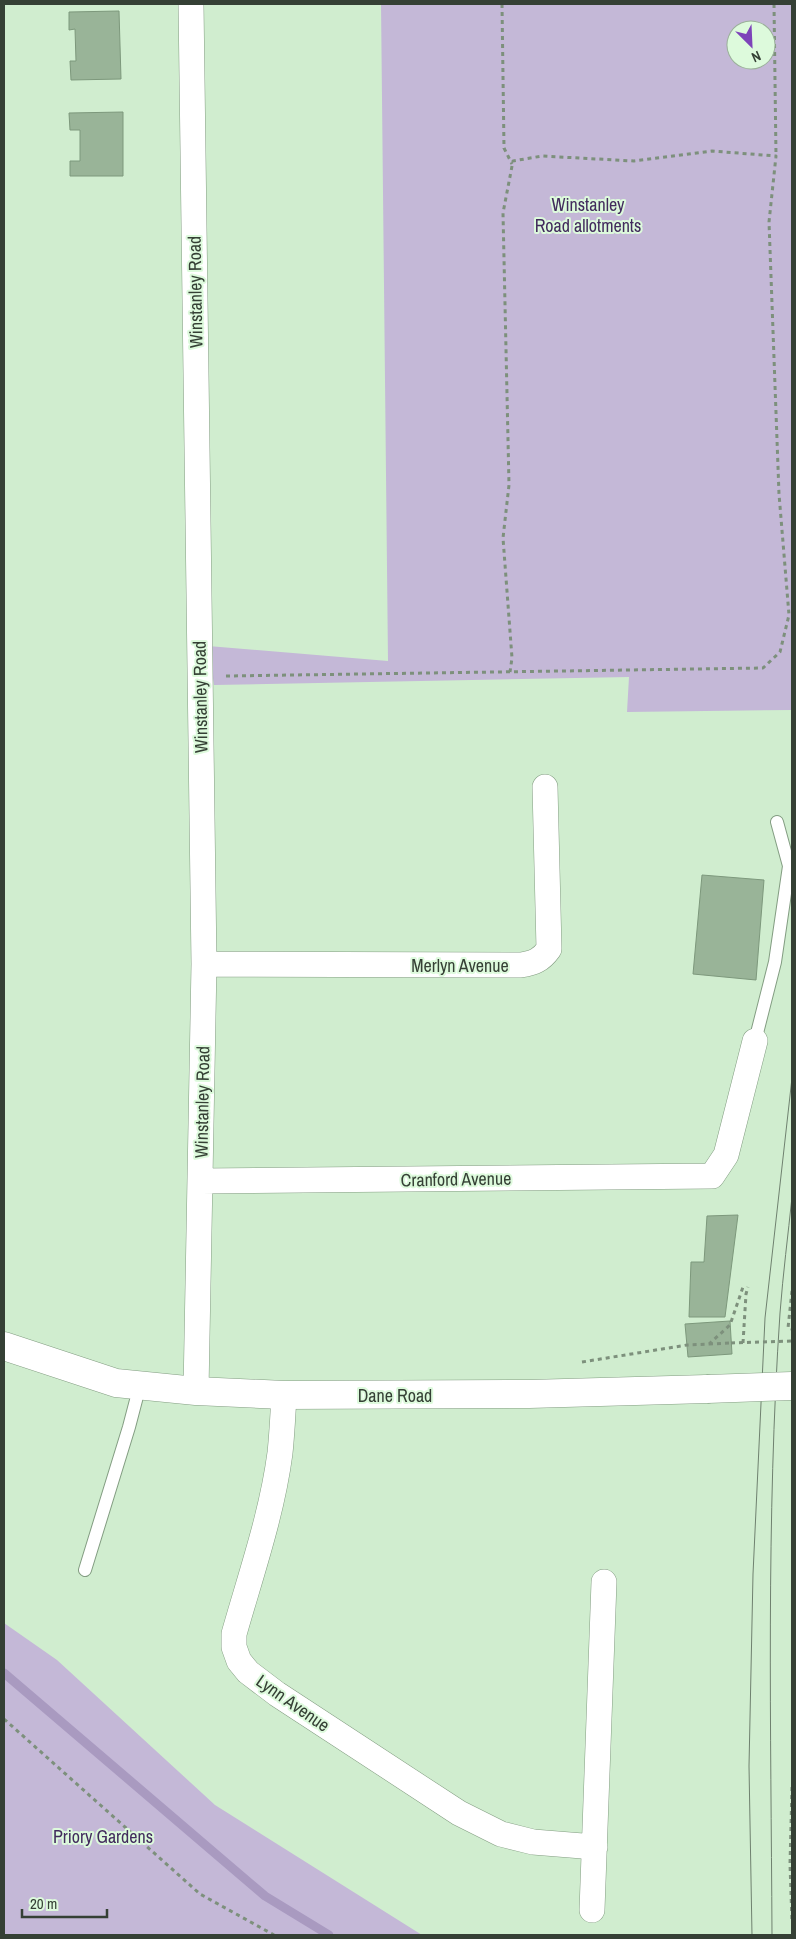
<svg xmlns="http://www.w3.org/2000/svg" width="796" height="1939" font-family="'Archivo Narrow',sans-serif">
<rect width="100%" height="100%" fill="#d0edcf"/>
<!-- green -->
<path fill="#c4b8d7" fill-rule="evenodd" d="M381,4h411v706l-165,2 2,-35 -415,8 -6,-39 180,15zM736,30h30v30h-30z
M4,1623l53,37 158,145 207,130h-418z"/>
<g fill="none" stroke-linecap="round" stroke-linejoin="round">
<!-- stream -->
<path stroke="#a99ac0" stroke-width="9" d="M4,1673l261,223 64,39"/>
</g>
<!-- building -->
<path fill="#99b498" stroke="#7d987c" d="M119,11l2,68 -50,1 -1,-19h6l-1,-32 -6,1v-18z
M123,112v64h-53v-15h10v-31h-10l-1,-17z
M702,875l62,5 -8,100 -63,-6z
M738,1215l-13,102h-36l2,-55h13l3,-46z
M730,1321l2,33 -44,3 -3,-33z"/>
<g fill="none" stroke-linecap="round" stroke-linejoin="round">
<!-- service casing -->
<g stroke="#839d82" stroke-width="14">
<path id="service" d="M755,1041l20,-79 14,-96 -12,-44
M85,1570l44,-143 11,-42"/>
</g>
<!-- minor casing -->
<g stroke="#839d82" stroke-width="26">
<path id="minor" d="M191,4l13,960 -8,427
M204,964l317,1c13,-2 20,-5 28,-16l-4,-162
M201,1181l511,-5 14,-21 29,-114
M284,1395c-1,19 -2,39 -4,58 -8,61 -29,121 -46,181v13l5,14 9,11 29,22 182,119 42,21 32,8 62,5
M592,1910l12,-328"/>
</g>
<!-- secondary casing -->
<g stroke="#839d82" stroke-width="29">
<path id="secondary" d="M4,1346l112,37 80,8 88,4 245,-1 178,-5"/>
</g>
<!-- path -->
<path stroke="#7d907c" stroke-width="3" stroke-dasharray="4 4" stroke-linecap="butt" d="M502,4l2,144 8,16
M774,4l2,152
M226,676l537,-8 17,-16 9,-37 -10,-121 -10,-272 7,-66 -64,-5 -78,10 -92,-5 -29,5 -10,52 6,272 -6,53 9,120 -2,14
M792,1291l-4,37 4,1
M743,1343l3,-49 2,-7
M709,1344l22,-1
M582,1362l105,-17 22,-1 21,-19 13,-38
M4,1719l196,175 74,41
M792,1787l-2,77 2,58"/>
<!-- service -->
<use href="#service" stroke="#fff" stroke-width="12"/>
<!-- minor -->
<use href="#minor" stroke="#fff" stroke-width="25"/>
<!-- secondary -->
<use href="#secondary" stroke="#fff" stroke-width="28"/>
<!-- tram -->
<path stroke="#6f816f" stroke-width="1" d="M752,1935l-3,-169 4,-192 12,-256 27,-240
M772,1935c-1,-207 -6,-415 8,-622 3,-39 8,-78 12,-116"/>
<!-- secondary-bridge casing -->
<g stroke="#839d82" stroke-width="29" stroke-linecap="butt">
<path id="secondary-bridge" d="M707,1389l85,-3"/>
</g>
<!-- path-bridge -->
<path stroke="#7d907c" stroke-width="3" stroke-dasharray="4 4" stroke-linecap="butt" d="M731,1343l61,-2"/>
<!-- secondary-bridge -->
<use href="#secondary-bridge" stroke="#fff" stroke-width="28"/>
</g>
<g text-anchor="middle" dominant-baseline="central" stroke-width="4" stroke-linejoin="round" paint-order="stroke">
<!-- park labels -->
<g font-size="18" fill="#422b5d" stroke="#ddfadc">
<text x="588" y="204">Winstanley<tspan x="588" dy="21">Road allotments</tspan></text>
<text x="103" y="1836">Priory Gardens</text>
</g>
<!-- street labels -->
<g font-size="18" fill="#354035" stroke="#ddfadc">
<text transform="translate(195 292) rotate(-91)">Winstanley Road</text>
<text transform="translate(200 697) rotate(-91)">Winstanley Road</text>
<text x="460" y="965">Merlyn Avenue</text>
<text transform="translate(202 1102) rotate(-89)">Winstanley Road</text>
<text transform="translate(456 1179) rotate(-1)">Cranford Avenue</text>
<text x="395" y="1395">Dane Road</text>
<text transform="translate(293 1703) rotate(35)">Lynn Avenue</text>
</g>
</g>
<!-- border -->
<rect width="796" height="1939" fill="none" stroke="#354035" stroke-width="10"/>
<!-- north arrow -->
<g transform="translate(751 45) rotate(156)"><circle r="24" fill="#ddfadc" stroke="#9ab099"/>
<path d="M0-4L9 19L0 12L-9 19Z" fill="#7d43b9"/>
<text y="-8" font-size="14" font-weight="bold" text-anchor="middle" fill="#354035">N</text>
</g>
<!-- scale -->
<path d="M22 1909v8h85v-8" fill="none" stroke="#354035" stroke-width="2.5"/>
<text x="30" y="1909" font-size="15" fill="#354035" stroke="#ddfadc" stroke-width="4" paint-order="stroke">20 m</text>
</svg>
